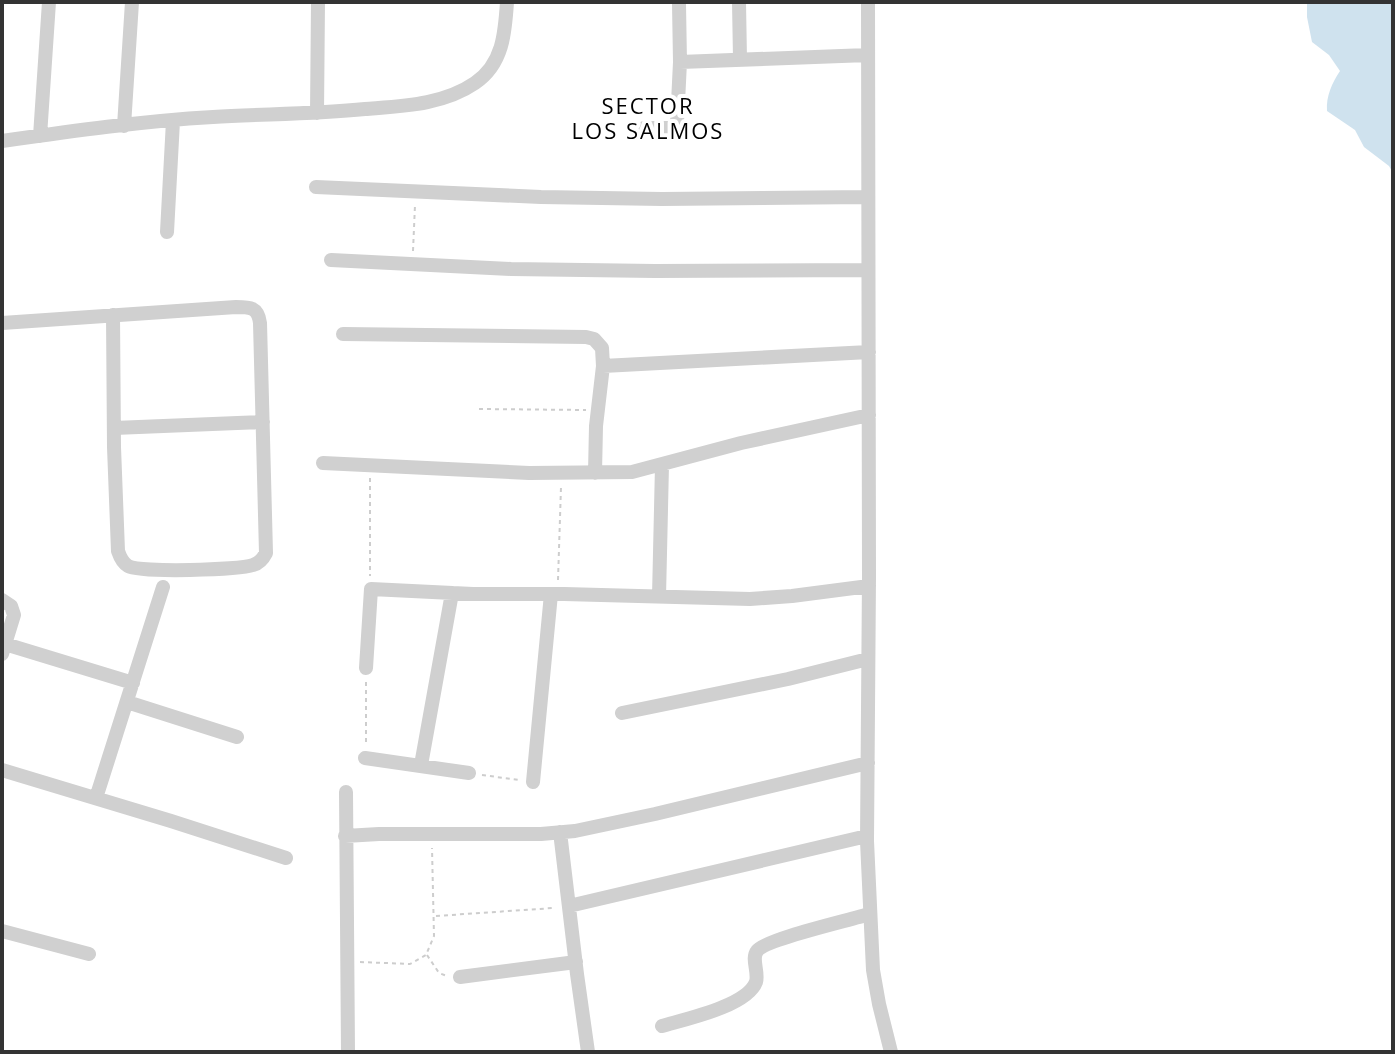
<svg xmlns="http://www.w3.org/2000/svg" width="1395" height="1054" font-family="'Open Sans',sans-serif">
<rect width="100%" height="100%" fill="#fff"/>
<!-- water -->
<path fill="#cfe2ee" d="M1307,2h86v171l-4,-7 -25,-19 -9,-17 -28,-19c-1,-15 5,-28 13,-40l-11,-16 -17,-13 -5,-25z"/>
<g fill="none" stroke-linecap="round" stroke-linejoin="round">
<!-- path -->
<path stroke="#cdcdcd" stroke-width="2" stroke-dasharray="4 4" stroke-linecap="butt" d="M413,251l2,-46
M479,409l107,1
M370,478v98
M558,580l3,-93
M366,742v-61
M482,775l37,5
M436,916l117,-8
M427,955l12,18 8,3
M360,962l50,2 16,-9 8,-19 -2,-88"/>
<!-- minor -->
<path stroke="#d0d0d0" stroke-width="14" d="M739,2l1,57
M868,2l1,574 -2,265 6,129 6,34 12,48
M680,62l188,-7
M317,113l1,-111
M124,126l8,-124
M644,128h28l5,-5 3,-61 -1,-58
M40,136l9,-134
M2,141c70,-10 141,-20 211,-24 51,-3 101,-3 152,-8 37,-3 78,-4 110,-26 28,-19 30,-50 32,-81
M316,187l225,10 121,2 206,-2
M167,232l6,-111
M331,260l180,9 144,2 213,-1
M2,323l234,-16c14,0 22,0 24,16l6,230c-3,6 -6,10 -13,12 -14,5 -113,8 -125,1 -5,-3 -8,-9 -10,-15l-4,-104 -1,-132
M343,334l243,3 8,2 8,9 1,18 -7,60 -1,47
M603,366l266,-14
M114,428l149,-6
M323,463l206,10 103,-1 109,-29 128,-28
M659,597l3,-132
M2,600l9,6 3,9 -12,39
M5,644l128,39
M366,668l5,-79 102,5h91l186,5 42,-3 77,-10
M127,702l110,35
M622,713l166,-34 80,-20
M365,758l104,15
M421,765l31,-172
M2,770l169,51 115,37
M533,782l18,-188
M346,792l2,260
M96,798l67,-211
M560,832l17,142 11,78
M345,836l34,-2h162l34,-3 80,-17 213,-51
M569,906l298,-70
M2,931l87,23
M460,977l116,-15
M662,1026c24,-7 85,-20 94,-44 3,-10 -5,-23 1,-31 8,-12 94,-31 112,-37"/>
</g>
<g text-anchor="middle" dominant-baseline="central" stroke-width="8" stroke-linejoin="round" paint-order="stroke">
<!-- neighbourhood labels -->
<g font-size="22" letter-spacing="2" fill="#000" stroke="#fff">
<text x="648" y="105">SECTOR<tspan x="648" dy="25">LOS SALMOS</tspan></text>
</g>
</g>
<!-- border -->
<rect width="1395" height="1054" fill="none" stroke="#333333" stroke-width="8"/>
</svg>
